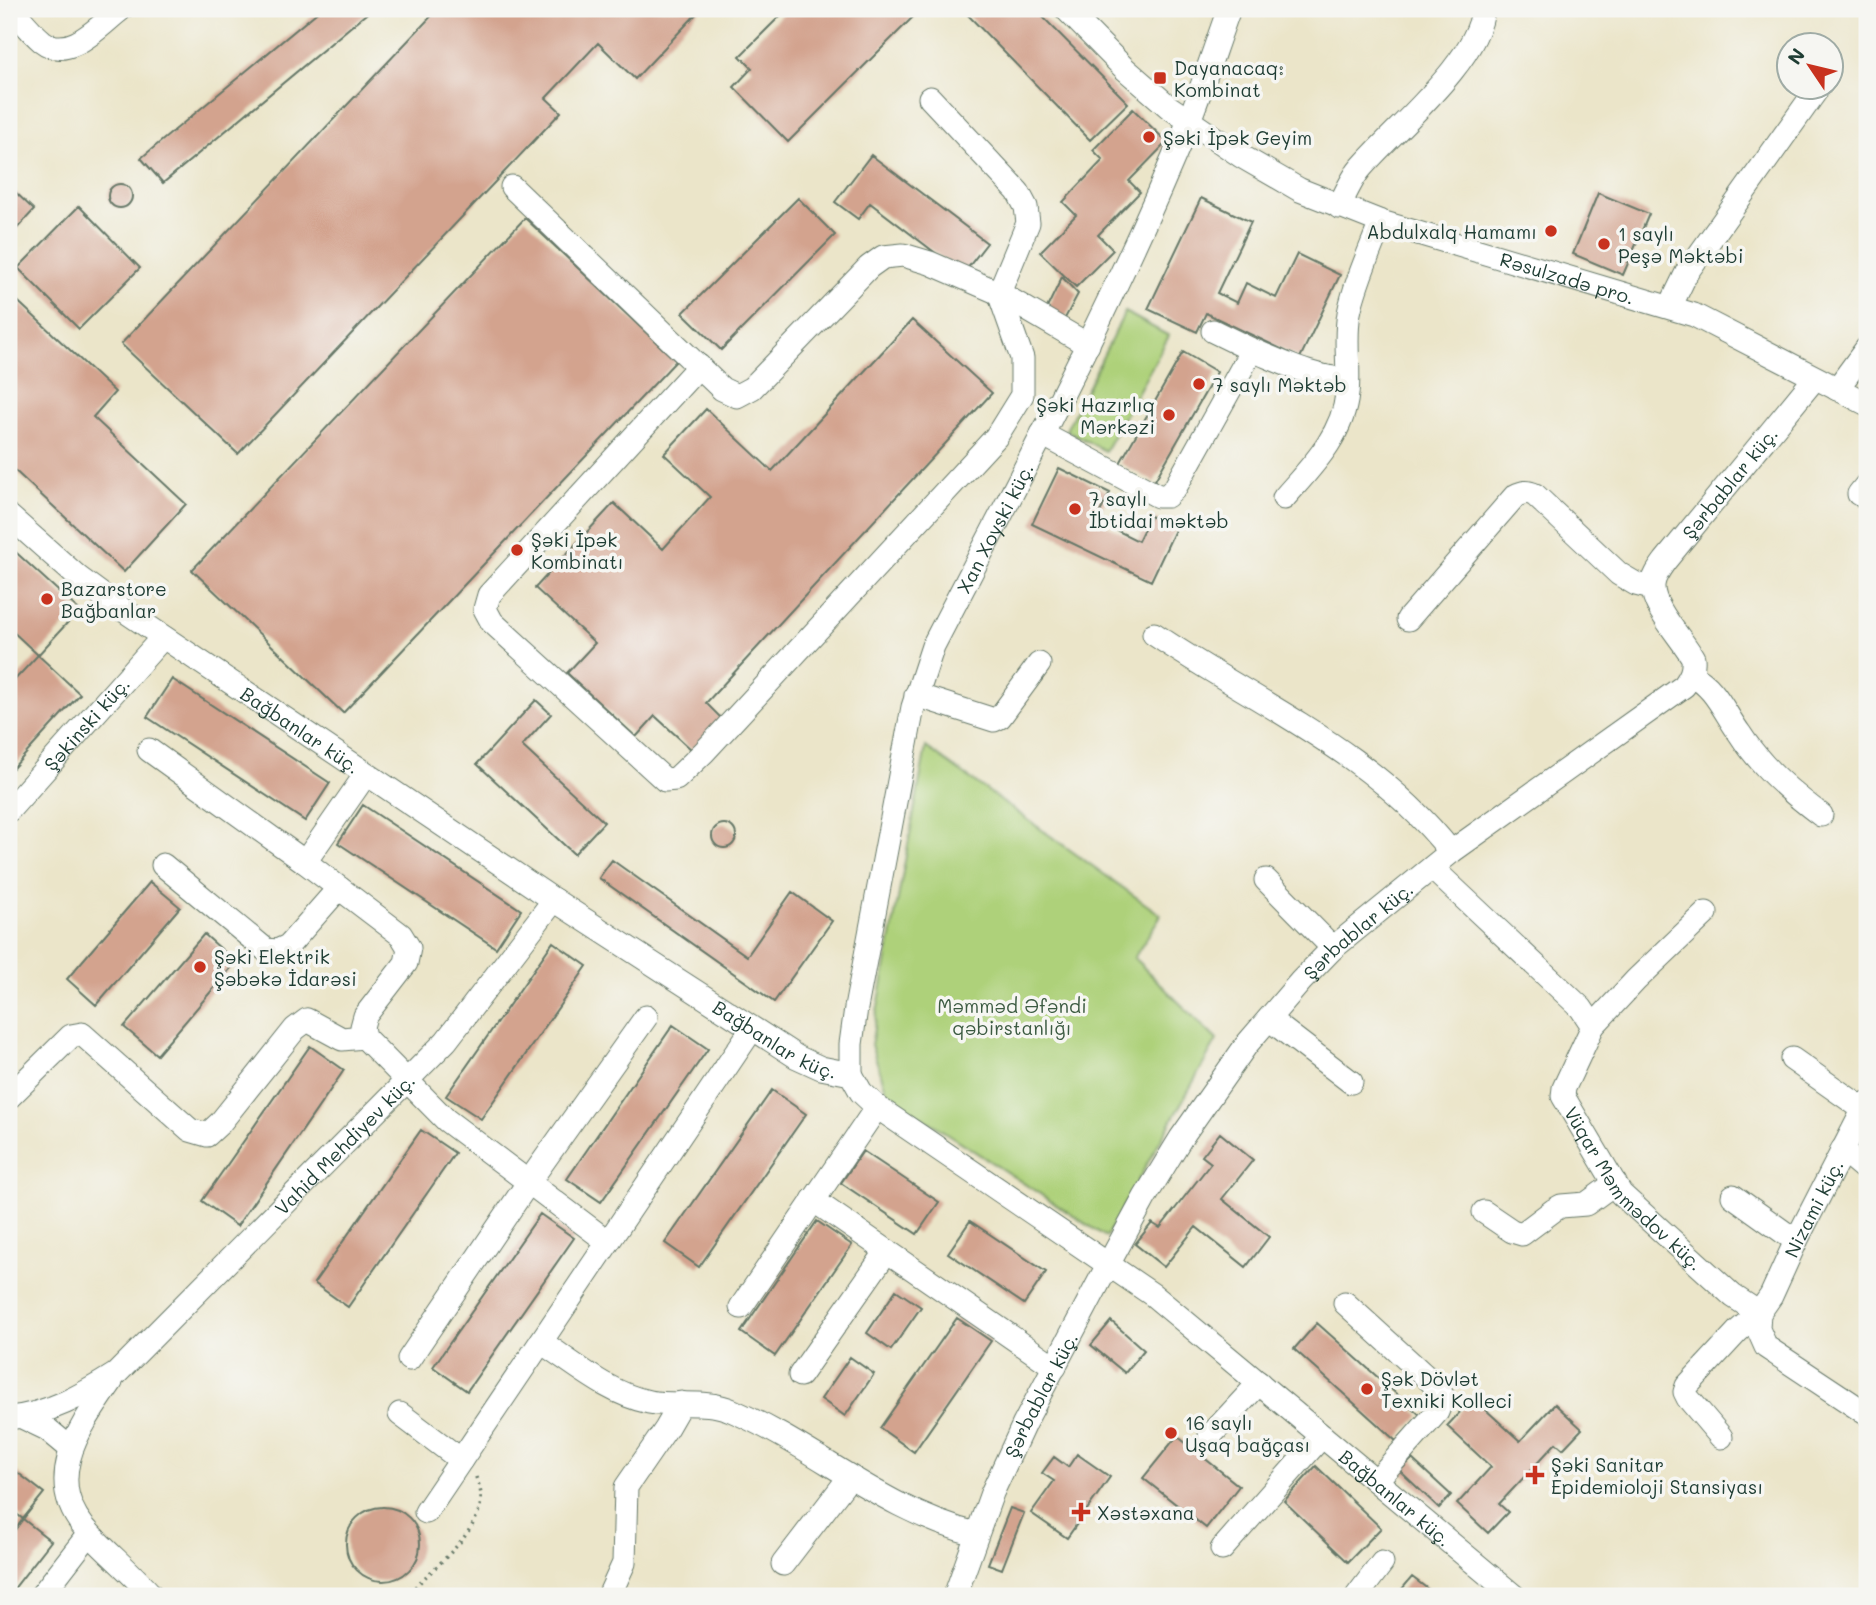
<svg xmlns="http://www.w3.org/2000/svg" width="1876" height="1605" font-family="Mali,sans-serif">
<rect width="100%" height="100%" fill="#f6f6f2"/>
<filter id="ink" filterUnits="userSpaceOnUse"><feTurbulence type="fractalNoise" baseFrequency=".0143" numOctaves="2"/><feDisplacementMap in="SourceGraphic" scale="14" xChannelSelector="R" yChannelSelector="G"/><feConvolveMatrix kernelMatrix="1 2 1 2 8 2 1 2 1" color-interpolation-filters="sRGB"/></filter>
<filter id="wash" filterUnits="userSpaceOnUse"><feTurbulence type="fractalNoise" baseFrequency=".00686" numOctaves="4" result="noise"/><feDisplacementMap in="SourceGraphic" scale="28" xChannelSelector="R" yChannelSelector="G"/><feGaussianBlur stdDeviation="1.57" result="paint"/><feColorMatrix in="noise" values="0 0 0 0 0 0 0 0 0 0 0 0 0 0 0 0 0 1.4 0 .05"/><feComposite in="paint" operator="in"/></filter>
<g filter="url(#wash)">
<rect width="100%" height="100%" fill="#ebe5c9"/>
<!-- green -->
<path fill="#aed17a" stroke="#668757" stroke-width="2" d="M1125,312l44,24 -64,115 -39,-21z
M926,747l235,168 -27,43 83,82 -111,197 -218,-142 -17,-50z"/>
<g id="blocks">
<!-- building -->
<path fill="#d3a38e" d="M321,9h51l-209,174 -22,-25z
M438,9h263l-66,70 -37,-36 -52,55 15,14 -323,342 -117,-110z
M787,9h134l-133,133 -54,-55 18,-19 -12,-12z
M962,9h73l93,94 -38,37z
M1197,9h18l-3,6z
M1133,109l34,33 -38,39 11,11 -42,43 15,15 -37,37 -36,-35 36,-37 -13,-13 40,-42 -10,-10z
M871,155l116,88 -24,31 -93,-71 -12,16 -23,-17z
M108 196a12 12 0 1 1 24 0a12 12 0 1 1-24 0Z
M9,186l25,24 -25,27z
M1598,193l51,21 -26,61 -50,-21z
M798,198l37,37 -114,115 -38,-37z
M1201,198l50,24 -34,71 20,10 9,-20 30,15 21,-44 43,21 -40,83 -94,-45 -9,19 -49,-23z
M79,206l61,62 -61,61 -61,-61z
M525,218l151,143 -333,352 -151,-143z
M1062,277l16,17 -16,30 -18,-10z
M9,293l106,99 -22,25 93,87 -62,68 -115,-107z
M912,320l80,73 -286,310 15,15 -29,32 -37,-34 -19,21 -69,-64 28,-30 -60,-55 79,-85 49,46 47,-52 -46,-43 42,-45 66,62z
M1183,352l34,20 -63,110 -34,-19z
M1059,468l51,25 -14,27 42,21 12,-25 26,12 -25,53 -119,-57z
M9,546l70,64 -41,45 -29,-27z
M38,655l42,39 -67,74 -4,-4v-78z
M172,679l158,104 -25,38 -158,-104z
M536,700l15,14 -29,32 82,76 -30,32 -97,-90z
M363,805l158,105 -25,38 -158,-105z
M712 836a12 12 0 1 1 24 0a12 12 0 1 1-24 0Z
M612,860l135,96 45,-64 40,29 -58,81 -175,-124z
M150,882l30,25 -84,98 -29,-26z
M204,934l32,28 -79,93 -33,-28z
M553,942l34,24 -106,153 -35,-23z
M673,1025l35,24 -107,153 -34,-23z
M310,1046l34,24 -107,156 -35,-25z
M772,1090l34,24 -107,153 -34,-24z
M421,1130l34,23 -107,154 -34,-24z
M1220,1133l33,27 -31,39 47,38 -23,30 -50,-40 -32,40 -29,-23 17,-21 8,5 51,-65 -9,-7z
M863,1151l76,51 -22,32 -76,-51z
M540,1214l34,24 -107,153 -34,-24z
M817,1221l35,24 -77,111 -34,-24z
M970,1221l76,51 -22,32 -76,-51z
M896,1290l25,17 -30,43 -24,-17z
M957,1318l34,23 -77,111 -34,-24z
M1111,1321l33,29 -19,23 -34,-28z
M1317,1323l103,92 -24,26 -102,-92z
M850,1357l24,17 -29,42 -24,-17z
M1473,1398l47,43 35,-37 27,25 -19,20 -7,-6 -57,61 9,8 -20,21 -31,-29 34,-37 -44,-41z
M1177,1436l62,50 -33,42 -63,-50z
M1077,1454l33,23 -43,61 -36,-25 23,-32 -12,-8 12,-16 14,10z
M1412,1459l39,36 -12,13 -39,-37z
M9,1466l35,27 -21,26 -14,-11z
M1316,1466l65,62 -33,34 -64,-61z
M346 1544a37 37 0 1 1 74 0a37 37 0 1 1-74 0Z
M1010,1508l14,5 -22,56 -14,-5z
M23,1519l28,22 -42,54v-57z
M1412,1577l25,19h-41z"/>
</g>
</g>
<g filter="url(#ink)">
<use href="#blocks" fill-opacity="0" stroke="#667868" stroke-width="2"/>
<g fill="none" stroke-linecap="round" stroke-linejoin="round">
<!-- minor casing -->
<g stroke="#667868" stroke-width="25">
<g id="minor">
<path d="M12,9c9,10 19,23 30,32 27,21 58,-16 79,-32"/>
<path id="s1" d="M1066,9l58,59 45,39 72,49 59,34 81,32 313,93 173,89"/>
<path d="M512,187l210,202 15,7 15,-8 117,-121 14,-10 20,-2 27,8 69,30 89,52"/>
<path d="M1339,207c6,-13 12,-27 21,-38 34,-40 119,-108 123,-160"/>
<path d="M1670,307l17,-35 131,-184"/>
<path d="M1213,331l39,19"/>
<path d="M699,366l-210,229 -4,14 7,13 173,158 11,-1 28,-27 292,-315 26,-42v-37l-23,-65 29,-70 -2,-16 -8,-15 -88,-94"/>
<path d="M1837,389l30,-41"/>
<path d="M1042,434l116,62h9l8,-8 77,-138c32,13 61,28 95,29"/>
<path d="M1859,494l8,-10"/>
<path d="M1284,498c26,-30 59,-62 63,-104 3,-27 -3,-54 2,-81 6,-30 21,-62 32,-91"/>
<path id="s2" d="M9,516l70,62 34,25 441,297 243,157 24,11 30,6 10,18 16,15 276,188 361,301"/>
<path d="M1408,619l107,-123c8,-4 12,-5 20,-1l84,79 17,10 16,4"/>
<path d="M1154,634c103,70 218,117 297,218"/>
<path d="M1692,676c23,10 33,38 48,58 7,11 15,21 24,31 17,19 37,35 57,50"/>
<path d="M916,695l78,25 6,-3 39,-53"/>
<path d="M149,750l156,112 96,73 8,13 -3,15 -41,53 -3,11 2,10 82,83 162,122"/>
<path id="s3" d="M9,810l154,-173"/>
<path d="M305,862l61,-88"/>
<path d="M163,865l103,85 11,1 11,-5 51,-58"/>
<path id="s4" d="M1432,868l149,140 12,18 -29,62 -1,8 58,98 112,102 26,17 -1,16 8,18 101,67"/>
<path d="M1266,880l67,68"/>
<path d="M1269,1019l82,63"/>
<path d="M1593,1026l43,-46 70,-67"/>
<path d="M1792,1059l71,50"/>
<path id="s5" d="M851,1074v-30l5,-36 57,-301 20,-61c89,-172 181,-343 255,-523 15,-37 27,-76 41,-114"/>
<path d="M9,1097l62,-61 11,-2 108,96 17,5 13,-12 75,-94 12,-9 35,19 22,-2"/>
<path d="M1842,1150l25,21"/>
<path d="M1733,1196l63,45"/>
<path d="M813,1200l242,167"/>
<path d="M1484,1212l28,19 10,3 32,-24 7,-4 25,-2 29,-21"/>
<path d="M1345,1303l90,82 8,12 -6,15 -61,69"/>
<path d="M741,1307l136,-200"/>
<path d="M541,1342c34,22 68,52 108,60 27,5 58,-3 84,9 85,37 151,100 243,123"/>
<path d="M409,1359l119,-176 118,-166"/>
<path d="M800,1375l87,-124"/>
<path d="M111,1382c-34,49 -71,101 -20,153 20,21 42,39 61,61"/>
<path d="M400,1414l61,46"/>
<path d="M22,1417l25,12 23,19"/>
<path id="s6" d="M9,1418c40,-4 74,-23 107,-44l330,-333 108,-141"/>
<path d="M1210,1436l49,-53"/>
<path id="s7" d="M1721,1437l-33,-39 -3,-6 2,-6 51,-55 21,-18 12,-17 25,-55 71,-138"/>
<path d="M426,1512l326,-483"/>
<path d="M1222,1549l100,-113"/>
<path d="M783,1564l66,-86"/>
<path d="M41,1596l48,-62"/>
<path d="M609,1596l15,-33 2,-76 40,-58 15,-26"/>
<path id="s8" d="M955,1596l37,-103 32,-69 85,-161 36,-66 36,-59 66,-94 54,-63 32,-33 118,-96 233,-166c7,-10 10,-16 9,-28 -11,-20 -41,-50 -40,-72 0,-9 7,-18 12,-25l150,-183"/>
<path d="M1357,1596l25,-33"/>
</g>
</g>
<!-- path -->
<path stroke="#667868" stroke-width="3.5" stroke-dasharray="2 5" stroke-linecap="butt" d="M415,1587c23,-23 67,-57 66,-91 0,-7 -4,-15 -6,-22"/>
<!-- minor -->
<use href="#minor" stroke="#fff" stroke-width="23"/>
</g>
</g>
<!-- markers -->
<g fill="#c8321e" stroke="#f6f6f2" stroke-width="2.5">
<rect x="1153" y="71" width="14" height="14" rx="3.5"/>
<circle cx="1149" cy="137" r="7"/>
<circle cx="1551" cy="231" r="7"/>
<circle cx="1604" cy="244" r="7"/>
<circle cx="1199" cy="384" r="7"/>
<circle cx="1169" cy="415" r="7"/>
<circle cx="1075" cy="509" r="7"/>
<circle cx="517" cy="550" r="7"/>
<circle cx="47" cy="599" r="7"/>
<circle cx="200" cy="967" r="7"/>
<circle cx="1367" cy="1389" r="7"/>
<circle cx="1171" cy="1433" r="7"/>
<path d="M1531.5 1464.5h7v7h7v7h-7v7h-7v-7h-7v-7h7z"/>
<path d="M1077.5 1501.5h7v7h7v7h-7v7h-7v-7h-7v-7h7z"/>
</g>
<g text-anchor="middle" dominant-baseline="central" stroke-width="7" stroke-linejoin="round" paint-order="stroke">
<!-- poi labels -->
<g font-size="19" fill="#1f3d34" stroke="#f6f6f2" text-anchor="start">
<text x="1174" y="67">Dayanacaq:<tspan x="1174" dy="22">Kombinat</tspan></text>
<text x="1163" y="137">Şəki İpək Geyim</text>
<text x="1537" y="231" text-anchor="end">Abdulxalq Hamamı</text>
<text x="1618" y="233">1 saylı<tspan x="1618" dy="22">Peşə Məktəbi</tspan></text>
<text x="1213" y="384">7 saylı Məktəb</text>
<text x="1155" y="404" text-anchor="end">Şəki Hazırlıq<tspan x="1155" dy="22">Mərkəzi</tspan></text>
<text x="1089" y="498">7 saylı<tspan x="1089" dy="22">İbtidai məktəb</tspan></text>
<text x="531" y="539">Şəki İpək<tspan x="531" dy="22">Kombinatı</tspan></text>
<text x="61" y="588">Bazarstore<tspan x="61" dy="22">Bağbanlar</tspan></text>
<text x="214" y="956">Şəki Elektrik<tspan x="214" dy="22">Şəbəkə İdarəsi</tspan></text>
<text x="1381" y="1378">Şək Dövlət<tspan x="1381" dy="22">Texniki Kolleci</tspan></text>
<text x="1185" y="1422">16 saylı<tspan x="1185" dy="22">Uşaq bağçası</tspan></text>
<text x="1551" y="1464">Şəki Sanitar<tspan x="1551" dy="22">Epidemioloji Stansiyası</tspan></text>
<text x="1097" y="1512">Xəstəxana</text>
</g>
<!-- street labels -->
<g font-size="19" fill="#1f3d34" stroke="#f6f6f2">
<text stroke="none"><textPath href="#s1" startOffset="579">Rəsulzadə pro.</textPath></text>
<text stroke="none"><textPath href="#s8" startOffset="1437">Şərbablar küç.</textPath></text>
<text stroke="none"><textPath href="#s5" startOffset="570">Xan Xoyski küç.</textPath></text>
<text stroke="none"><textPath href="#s3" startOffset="116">Şəkinski küç.</textPath></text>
<text stroke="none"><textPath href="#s2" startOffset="362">Bağbanlar küç.</textPath></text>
<text stroke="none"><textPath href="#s8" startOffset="786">Şərbablar küç.</textPath></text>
<text stroke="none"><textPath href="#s2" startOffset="929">Bağbanlar küç.</textPath></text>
<text stroke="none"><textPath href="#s6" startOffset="441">Vahid Mehdiyev küç.</textPath></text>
<text stroke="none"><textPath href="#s4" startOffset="420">Vüqar Məmmədov küç.</textPath></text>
<text stroke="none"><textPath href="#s7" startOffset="285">Nizami küç.</textPath></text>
<text stroke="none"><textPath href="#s8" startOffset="219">Şərbablar küç.</textPath></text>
<text stroke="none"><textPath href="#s2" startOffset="1706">Bağbanlar küç.</textPath></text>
</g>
<!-- park labels -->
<g font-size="19" fill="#3c5b42" stroke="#f6f6f2">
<text x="1012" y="1005">Məmməd Əfəndi<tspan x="1012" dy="22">qəbirstanlığı</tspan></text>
</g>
</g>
<!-- margin -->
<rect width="1876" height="1605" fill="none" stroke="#f6f6f2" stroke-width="35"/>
<!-- north arrow -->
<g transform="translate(1810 66) rotate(305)"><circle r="33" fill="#f6f6f2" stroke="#a0aca6" stroke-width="2"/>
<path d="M0-5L12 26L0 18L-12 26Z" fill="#c8321e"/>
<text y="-10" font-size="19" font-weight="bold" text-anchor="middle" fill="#1f3d34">N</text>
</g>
</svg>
